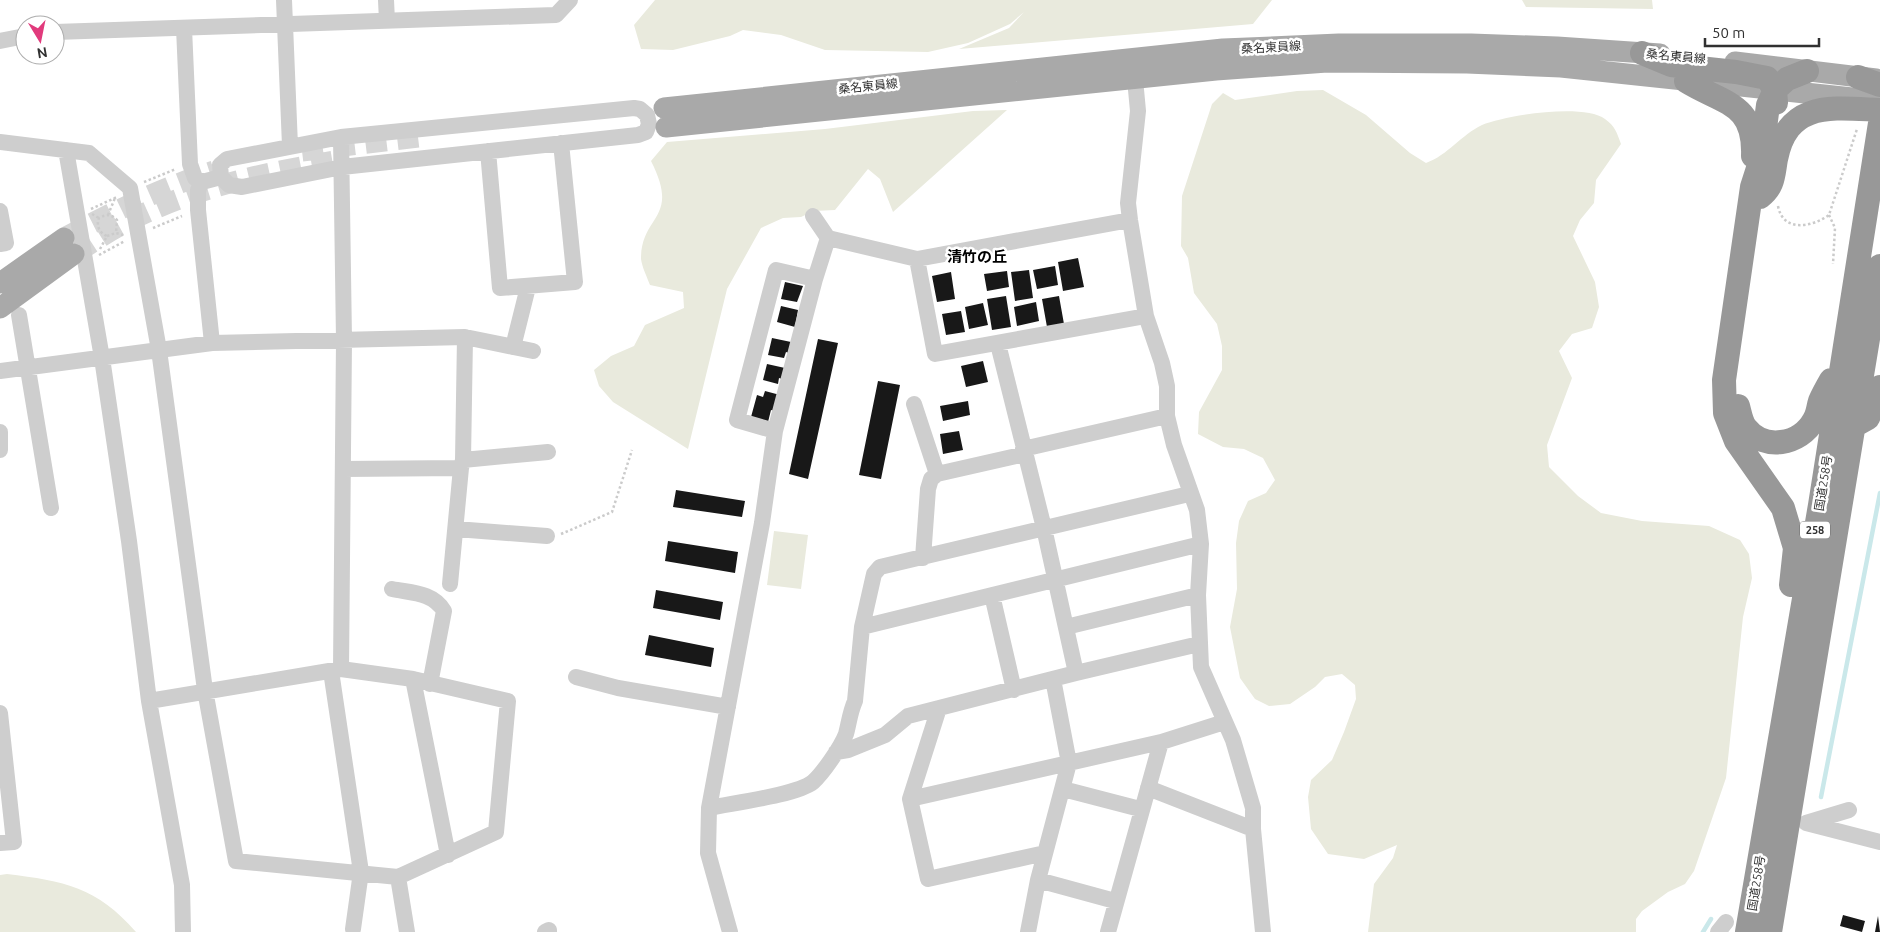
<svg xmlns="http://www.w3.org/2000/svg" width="1880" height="932" font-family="Ubuntu,'Noto Sans JP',sans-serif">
<rect width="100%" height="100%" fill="#fff"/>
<!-- green -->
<path fill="#e9eadd" d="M655,0h617l-19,24 -294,25 50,-21 15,-16 -14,12 -42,19 -40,9 -103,-2 -44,-15 -38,-5 -13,6 -57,14 -32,-1 -7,-24z
M1522,0h130l1,9 -127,-2z
M1323,90l43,25 44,38 16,10c22,-8 35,-28 56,-38 24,-10 102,-22 123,-6 10,7 12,14 16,25l-25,36 -2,23 -14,17 -7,16 22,46 4,25 -7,21 -20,6 -13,17 13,27 -25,67 2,22 29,29 23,17 41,8 67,5 31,14 9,14 3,24 -9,39 -17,161 -32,93 -9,13 -17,8 -26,19 -6,8v13h-268l6,-48 19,-26 4,-13 -33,14 -36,-5 -17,-25 -3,-32 3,-17 21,-20 12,-28 12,-33 -1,-14 -13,-11 -17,3 -10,10 -25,17 -21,2 -14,-7 -15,-21 -10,-51 7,-38 -1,-46 3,-22 9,-20 18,-8 9,-13 -12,-22 -19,-9 -21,-2 -25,-13 1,-22 23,-42v-24l-5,-22 -23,-31 -6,-35 -7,-12 1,-50 30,-92 11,-11 12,7 62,-9z
M1007,110l-114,102 -13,-33 -12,-10 -33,41 -21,1 -13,6 -18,1 -22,10 -34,61 -39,160 -75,-47 -14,-16 -5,-16 17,-14 23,-10 11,-21 39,-17 -1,-16 -33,-7c-3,-8 -8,-18 -9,-26 0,-45 40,-39 10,-98l16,-19 158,-13 148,-18z
M774,531l34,4 -7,54 -34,-4z
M7,874c57,7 90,13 129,58h-136v-57z"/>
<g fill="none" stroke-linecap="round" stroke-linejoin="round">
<!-- stream -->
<path stroke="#cae8ea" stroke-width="4.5" d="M1821,797l59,-304
M1703,932l8,-13"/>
</g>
<!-- building -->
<path fill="#181818" d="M1078,258l6,29 -21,4 -5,-29z
M1055,266l3,19 -21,4 -4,-19z
M1029,270l4,28 -18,3 -4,-29z
M1007,271l2,16 -22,4 -3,-17z
M951,272l4,27 -18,3 -5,-26z
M785,282l18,4 -6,16 -16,-3z
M1006,296l5,31 -19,3 -5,-31z
M1059,296l5,28 -17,3 -5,-28z
M1036,302l3,19 -22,5 -3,-19z
M983,303l5,22 -19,4 -4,-22z
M781,306l17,4 -3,17 -18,-5z
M961,311l4,21 -19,3 -4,-21z
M772,338l19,4 -2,11 -3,-1 -2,6 -16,-3z
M818,339l20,4 -30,136 -19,-5z
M983,361l5,21 -22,5 -5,-21z
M767,364l18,4 -3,11 -3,-1 -1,6 -15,-4z
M878,381l22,4 -19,94 -22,-4z
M765,391l15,4 -5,16 -4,-1 -3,12 -17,-5 6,-22 6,2z
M968,401l2,14 -27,6 -3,-15z
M959,431l4,19 -20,4 -3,-20z
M676,490l69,11 -3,16 -69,-10z
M668,541l70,11 -3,21 -70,-12z
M656,590l67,12 -3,18 -67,-12z
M649,635l65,13 -3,19 -66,-12z
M1843,915l22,6 -3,11 -22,-6z
M1878,916l2,16h-5z"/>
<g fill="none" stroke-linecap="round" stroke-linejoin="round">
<!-- major-tunnel -->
<path stroke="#d6d6d6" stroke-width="21" stroke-dasharray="21 11" stroke-linecap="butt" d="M302,151l116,-14
M64,238c49,-26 97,-50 150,-67
M74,254c16,-10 32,-21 49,-30 66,-35 139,-51 212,-63"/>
<!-- path -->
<path stroke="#cbcbcb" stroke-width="2.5" stroke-dasharray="2.5 2.5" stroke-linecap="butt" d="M144,182l32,-13
M1778,206c5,27 34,21 51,9l28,-86
M91,209l26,-12
M92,214l7,4
M108,215l7,-17
M1829,215l6,13 -2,36
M153,228l29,-12
M107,236l9,-3
M100,249l7,-13c-8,-3 -11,-11 -8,-18 8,-4 12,-4 18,2l-1,13 7,2
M99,255l26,-14
M561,534l51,-22 20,-62"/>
<!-- minor -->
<path stroke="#cecece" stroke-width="16" d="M284,0l6,146
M386,0l1,21
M184,28l6,136 5,14 7,4 19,-5
M55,32l501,-17 14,-15
M0,41l25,-5
M1135,79l3,32 -10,92 2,17 16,96 16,47 5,23v30l7,29 23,65 4,34 -3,51 3,72 32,73 20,68v21l10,103
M634,108l6,1 7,6 2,9 -3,8 -8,3 -296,32 -100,20 -13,-2 -8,-8 -1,-12 7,-6 114,-22z
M341,137l3,203 -3,329
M0,142l89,11 41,35 29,162 46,340 31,171 162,16 9,55
M66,150l36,208 27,183 20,160 33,184 1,47
M488,151l12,137 75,-6 -14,-139
M202,182l-4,8v20l14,133
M0,211l6,32 -6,1
M828,238l89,21 213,-39
M917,259l18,95 211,-38
M19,315l32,193
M465,337l68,14
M998,344l46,184 32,145
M513,347l15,-60
M0,371l212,-28 253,-6 -2,123 -2,8 -118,1
M914,404l23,70
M775,431l-38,-11 39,-150 39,9
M0,432v18
M1023,449l144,-33
M463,460l85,-8
M456,529l91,7
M923,558l5,-69 3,-10 6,-5 88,-20
M450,584l11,-116
M392,589c19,4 41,3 52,22l-14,73
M992,595l22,95
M862,627l339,-83
M1066,627l132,-32
M331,671l30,201 -8,57
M576,677l42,11 110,19
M413,679l35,176
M149,701l192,-32 72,10 95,22 -12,131 -98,45
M939,708l-29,91 18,80 117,-26
M0,713l14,129 -14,1
M836,752l12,-2 37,-15 23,-19 168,-43 123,-29
M1148,788l105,41
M1063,789l77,20
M910,799l251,-57 63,-20
M709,808c23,-5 88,-13 104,-26 10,-9 28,-35 33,-48 3,-11 4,-22 9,-33l7,-74 12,-53 6,-7 309,-73
M1806,823l74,19
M1806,823l43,-13
M1038,880l77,21
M545,932l4,-2v2
M730,932l-22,-79 1,-45 53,-285 13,-92 40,-152 13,-41 -15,-22
M1028,932l10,-52 31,-117 -16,-84
M1108,932l53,-190
M1718,932l8,-10"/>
<!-- major -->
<path stroke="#a9a9a9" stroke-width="21" d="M1735,62l141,17
M664,108l559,-59 116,-5h132l86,3 103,7
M666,127l550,-57 111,-8 140,1 94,4 310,33
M0,283l64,-45
M0,308l74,-54"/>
<!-- highway -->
<path stroke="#989898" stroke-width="24" d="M1642,53l29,12 65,7 31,6 8,12 1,13
M1858,77l22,8
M1686,81c37,23 69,21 67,75
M1760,197c14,-11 13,-21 16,-38 12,-59 56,-51 104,-49
M1738,406c2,7 3,16 8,22 18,23 54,17 68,-8 4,-6 4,-13 6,-19 3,-7 7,-14 11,-21
M1859,423l9,-5 12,-31
M1791,585l4,-37 -12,-40 -47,-67 -11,-28 -1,-33 28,-193 9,-28 7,-54 7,-15 12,-11 20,-8
M1747,932l73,-427 60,-382
M1770,932l110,-666"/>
</g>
<g text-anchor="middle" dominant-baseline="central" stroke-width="5" stroke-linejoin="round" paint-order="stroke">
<!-- shield labels -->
<rect fill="#fff" stroke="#6f6f6f" stroke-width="1" x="1800" y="521.5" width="30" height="17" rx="4"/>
<g font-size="11" font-weight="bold" fill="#313131">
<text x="1815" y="530">258</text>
</g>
<!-- street labels -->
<g font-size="12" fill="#313131" stroke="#fff">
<text transform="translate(1271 47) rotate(-3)">桑名東員線</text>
<text transform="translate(1676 56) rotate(5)">桑名東員線</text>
<text transform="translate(868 86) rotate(-6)">桑名東員線</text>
<text transform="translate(1823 483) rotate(-81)">国道258号</text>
<text transform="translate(1756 883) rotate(-81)">国道258号</text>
</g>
<!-- quarter labels -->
<g font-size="15" font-weight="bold" fill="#000" stroke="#fff">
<text x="977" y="256">清竹の丘</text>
</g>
</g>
<!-- north arrow -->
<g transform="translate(40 40) rotate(170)"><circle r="24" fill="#ffffff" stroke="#adadad"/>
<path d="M0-4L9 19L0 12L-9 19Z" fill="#e13a7c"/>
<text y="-8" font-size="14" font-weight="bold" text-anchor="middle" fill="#313131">N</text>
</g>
<!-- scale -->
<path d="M1705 38v8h114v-8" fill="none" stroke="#313131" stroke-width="2.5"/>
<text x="1712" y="38" font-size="15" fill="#313131" stroke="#ffffff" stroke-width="4" paint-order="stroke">50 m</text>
</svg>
